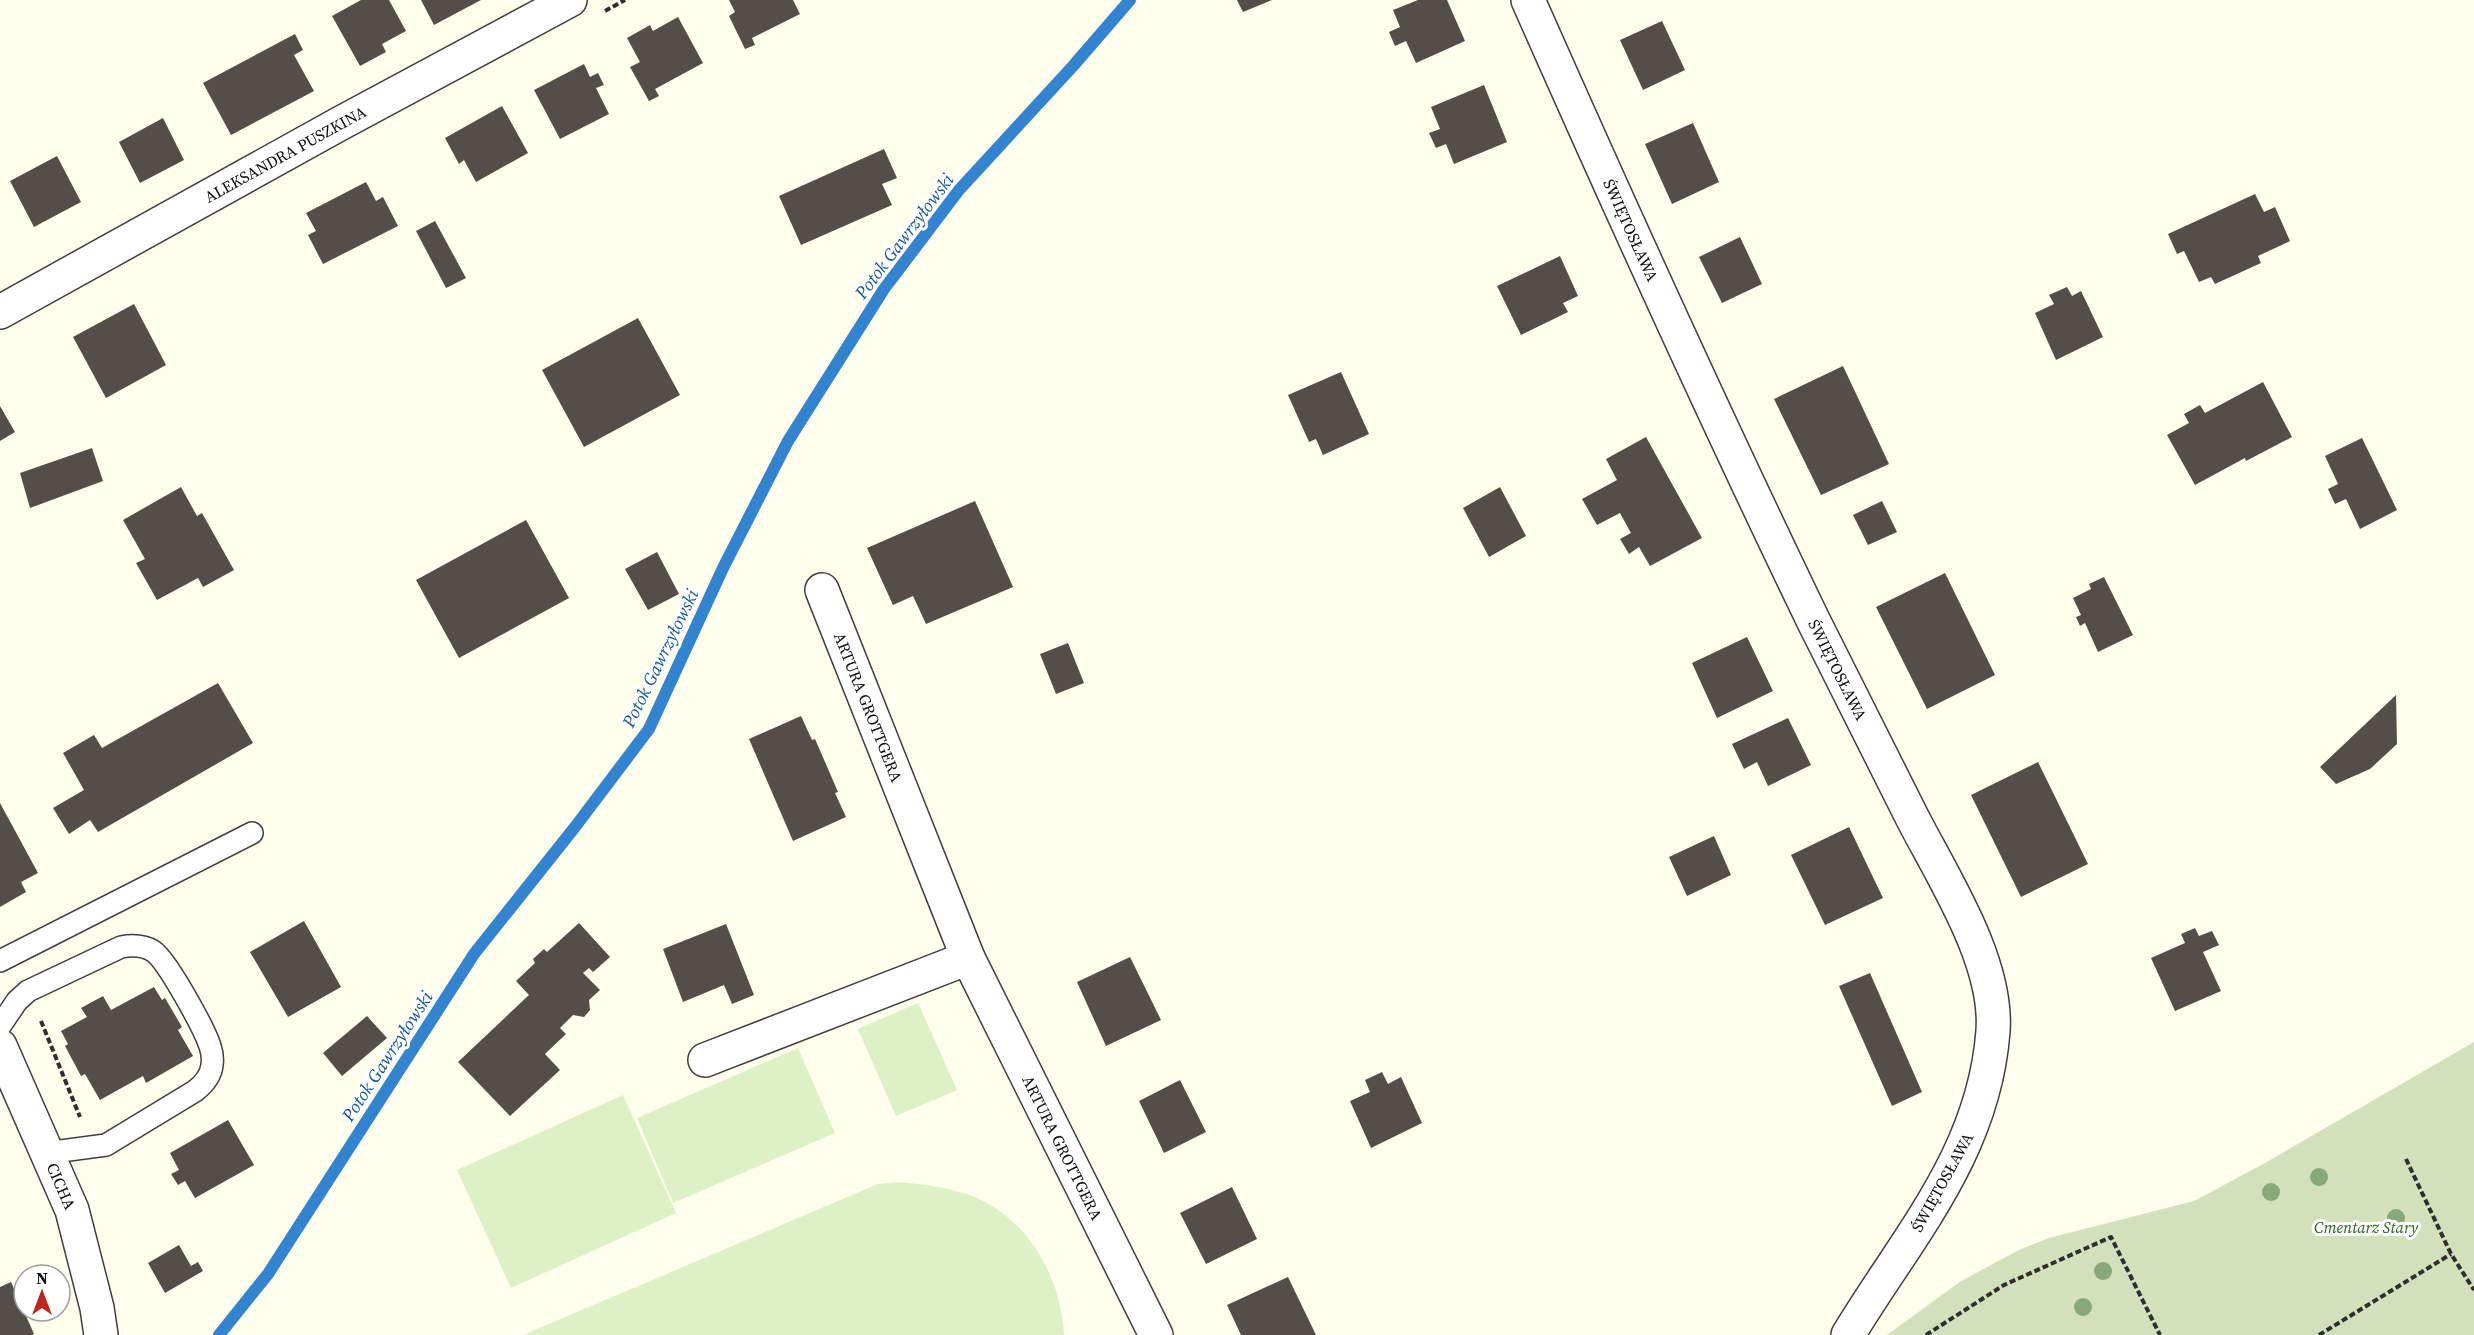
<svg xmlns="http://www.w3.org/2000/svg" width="2474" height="1335" font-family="'Source Serif 4',serif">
<rect width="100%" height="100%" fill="#fffdeb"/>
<!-- cemetery -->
<path fill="#d2e1bc" d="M2474,1042v293h-587l74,-54 58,-31 30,-12 145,-37 71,-38z"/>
<!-- pitch -->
<path fill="#def1c6" d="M918,1003l39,87 -61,26 -38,-87z
M798,1048l37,85 -162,70 -36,-85z
M623,1095l53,118 -165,75 -54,-118z
M899,1182c30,3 67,7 93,24 45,28 69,78 72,129h-541l355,-151z"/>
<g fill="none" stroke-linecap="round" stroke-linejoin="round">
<!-- stream -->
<path stroke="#3284d1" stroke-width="12" d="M219,1335l49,-61 206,-320 101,-127 74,-98 74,-161 65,-127 96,-152 75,-99 114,-124 57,-66"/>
</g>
<!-- building -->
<path fill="#554e48" d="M361,0h28l17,31 -24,13 4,8 -26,14 -28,-50z
M421,0h60l-47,25z
M729,0h64l7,14 -48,24 3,7 -10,4 -16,-33 6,-4z
M1237,0h35l-29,12z
M1418,0h29l18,41 -49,22 -10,-22 -11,5 -6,-14 11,-5 -7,-17z
M678,17l25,46 -48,26 4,7 -10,5 -19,-34 10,-5 -13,-24 23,-13 3,6z
M1662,21l23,49 -42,20 -23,-50z
M295,34l8,16 -9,5 20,36 -83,44 -28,-52z
M584,64l6,13 8,-4 6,12 -8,3 13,26 -49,25 -26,-49z
M1484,85l23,57 -53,22 -8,-20 -10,4 -7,-15 11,-4 -9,-22z
M502,106l26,47 -52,29 -12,-22 -5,4 -14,-26z
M163,118l21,42 -44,23 -21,-41z
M1693,123l26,59 -47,22 -27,-60z
M884,149l13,29 -15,6 10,21 -91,40 -22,-49z
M57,156l24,46 -47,25 -24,-46z
M366,182l10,19 7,-4 15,29 -75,38 -15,-29 8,-4 -10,-18z
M2255,194l9,18 11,-5 15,34 -32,15 3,7 -46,21 -4,-7 -12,5 -15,-31 -7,3 -9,-20z
M435,221l31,57 -20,10 -30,-57z
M1740,237l22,47 -40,19 -23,-46z
M1560,256l18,40 -15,7 5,9 -47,23 -24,-49z
M2067,287l5,9 9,-5 22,46 -47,23 -21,-47 19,-9 -5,-9z
M134,304l32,61 -60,33 -33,-61z
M638,318l42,77 -96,52 -42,-77z
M1843,366l46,98 -68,31 -47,-96z
M1341,372l28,62 -46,21 -7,-16 -7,3 -21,-47z
M2263,382l29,55 -46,24 -1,-3 -50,27 -28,-50 22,-12 -5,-9 16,-9 5,8z
M0,406l15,26 -15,9z
M1646,437l56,101 -52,28 -11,-19 -10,7 -9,-15 11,-6 -11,-20 -23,12 -15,-26 35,-19 -11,-21z
M2362,438l35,72 -37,19 -14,-30 -11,5 -7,-15 10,-5 -13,-28z
M92,448l11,33 -73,27 -10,-35z
M181,487l16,29 5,-3 32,57 -31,17 -5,-9 -41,22 -21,-37 9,-4 -22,-39z
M1500,487l26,49 -37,21 -26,-49z
M975,501l38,86 -87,37 -13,-28 -20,9 -26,-57z
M1882,501l15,31 -29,13 -15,-30z
M526,520l43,78 -110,60 -43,-78z
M657,552l22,42 -31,16 -23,-41z
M1945,573l50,102 -68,34 -51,-102z
M2104,577l29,58 -35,17 -13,-29 -5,3 -4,-9 5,-2 -8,-17 18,-9 -2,-5z
M1747,637l26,54 -56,27 -25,-55z
M1068,643l16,40 -28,11 -16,-40z
M218,683l35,60 -155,89 -8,-12 -21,14 -16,-26 31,-18 -21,-37 31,-18 8,13z
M2396,695l1,49 -27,25 -34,15 -16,-17z
M801,716l11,24 3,-1 23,53 -3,1 11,24 -53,24 -44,-102z
M1788,718l23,47 -43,21 -11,-24 -13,7 -12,-25z
M2038,762l50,102 -67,33 -50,-102z
M0,803l38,70 -17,9 5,10 -26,15z
M1849,827l34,71 -58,27 -34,-70z
M1714,836l17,39 -44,21 -18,-39z
M304,921l37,66 -53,30 -38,-65z
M579,923l31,34 -17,15 -4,-4 -6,5 17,17 -11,10 1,10 -6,7 -11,-2 -13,13 6,6 -21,20 15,16 -50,46 -52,-54 71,-67 -13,-14 19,-18 -2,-4 11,-10 3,3z
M726,924l28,71 -22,9 -8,-19 -41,17 -20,-53z
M2195,928l4,8 13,-5 7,14 -16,7 18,39 -46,20 -24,-53 34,-15 -4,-9z
M1130,957l31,63 -55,26 -29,-64z
M1870,973l52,119 -30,14 -53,-120z
M154,987l8,13 3,-2 17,29 -4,3 15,26 -47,27 -3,-7 -43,24 -15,-26 -4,2 -16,-30 3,-2 -7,-13 26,-14 -6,-9 22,-12 8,14z
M367,1016l20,22 -45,38 -19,-23z
M1382,1072l6,12 13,-7 21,46 -51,25 -21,-47 20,-9 -5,-12z
M1180,1080l26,52 -42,21 -25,-52z
M228,1120l26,45 -59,33 -10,-17 -7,4 -7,-11 8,-4 -9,-17z
M1232,1187l25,52 -51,25 -26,-51z
M179,1245l12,21 7,-4 5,9 -38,22 -17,-30z
M1288,1277l28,58h-75l-14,-30z
M11,1282l23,52 -2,1h-32v-48z"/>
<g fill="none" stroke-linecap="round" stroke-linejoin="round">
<!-- service casing -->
<g stroke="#3f3f3f" stroke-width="24">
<path id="service" d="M0,961l252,-128
M0,1026l17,-25 11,-10 93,-44c11,-2 22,-2 32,4 14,9 51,77 57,95 2,6 3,13 2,19 -1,11 -8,19 -17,26l-89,54 -60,8"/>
</g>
<!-- minor casing -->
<g stroke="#3f3f3f" stroke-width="36">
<g id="minor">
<path id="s1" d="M0,312l341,-189 229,-123"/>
<path id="s2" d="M822,590l146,368"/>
<path id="s3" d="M0,1046l72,164 25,98 4,27"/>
<path id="s4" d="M705,1060l263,-102 188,377"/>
</g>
</g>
<!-- tertiary casing -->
<g stroke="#3f3f3f" stroke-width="36">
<g id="tertiary">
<path id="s5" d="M1528,0c92,208 186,415 285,620 33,67 67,133 100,199 31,60 85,143 80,212 -9,122 -85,205 -145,304"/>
</g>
</g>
<!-- path -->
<path stroke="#2e2e2e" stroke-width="4" stroke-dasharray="6 3" stroke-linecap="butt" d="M605,11l20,-11
M41,1021l39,96
M2406,1159l45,95 23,36
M1926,1335l78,-50 107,-48 49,98
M2319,1335l132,-81"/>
<!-- service -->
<use href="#service" stroke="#fff" stroke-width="21"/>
<!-- minor -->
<use href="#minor" stroke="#fff" stroke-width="33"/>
<!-- tertiary -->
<use href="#tertiary" stroke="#fff" stroke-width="33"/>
</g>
<!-- trees -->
<g fill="#87a979">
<circle cx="2319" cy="1177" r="9"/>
<circle cx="2271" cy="1192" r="9"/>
<circle cx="2396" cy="1218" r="9"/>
<circle cx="2103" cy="1271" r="9"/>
<circle cx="2083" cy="1307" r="9"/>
</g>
<g text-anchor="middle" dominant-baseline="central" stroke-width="6" stroke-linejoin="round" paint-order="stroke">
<!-- street labels -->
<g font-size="16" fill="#0c0c0c" stroke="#fff">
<text stroke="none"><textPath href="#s1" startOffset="326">ALEKSANDRA PUSZKINA</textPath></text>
<text stroke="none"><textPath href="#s5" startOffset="252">ŚWIĘTOSŁAWA</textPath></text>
<text stroke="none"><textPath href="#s5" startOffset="738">ŚWIĘTOSŁAWA</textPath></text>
<text stroke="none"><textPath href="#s2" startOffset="126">ARTURA GROTTGERA</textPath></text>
<text stroke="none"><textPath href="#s4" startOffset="494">ARTURA GROTTGERA</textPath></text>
<text transform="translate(1942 1182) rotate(-61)">ŚWIĘTOSŁAWA</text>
<text stroke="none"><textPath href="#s3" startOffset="153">CICHA</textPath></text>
</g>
<!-- park labels -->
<g font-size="16" font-style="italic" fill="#24651b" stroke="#fff">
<text x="2366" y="1227">Cmentarz Stary</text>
</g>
<!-- water labels -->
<g font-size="18" font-style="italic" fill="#1256a1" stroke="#fff">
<text transform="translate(904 236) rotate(-53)">Potok Gawrzyłowski</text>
<text transform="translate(660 658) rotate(-64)">Potok Gawrzyłowski</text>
<text transform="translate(387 1056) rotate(-57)">Potok Gawrzyłowski</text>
</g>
</g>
<!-- north arrow -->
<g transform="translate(42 1293)"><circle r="28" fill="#ffffff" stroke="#9e9e9e" stroke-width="1.5"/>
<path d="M0-4.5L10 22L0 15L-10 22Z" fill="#c02620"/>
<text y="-9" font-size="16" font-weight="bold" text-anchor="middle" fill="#0c0c0c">N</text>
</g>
</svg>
